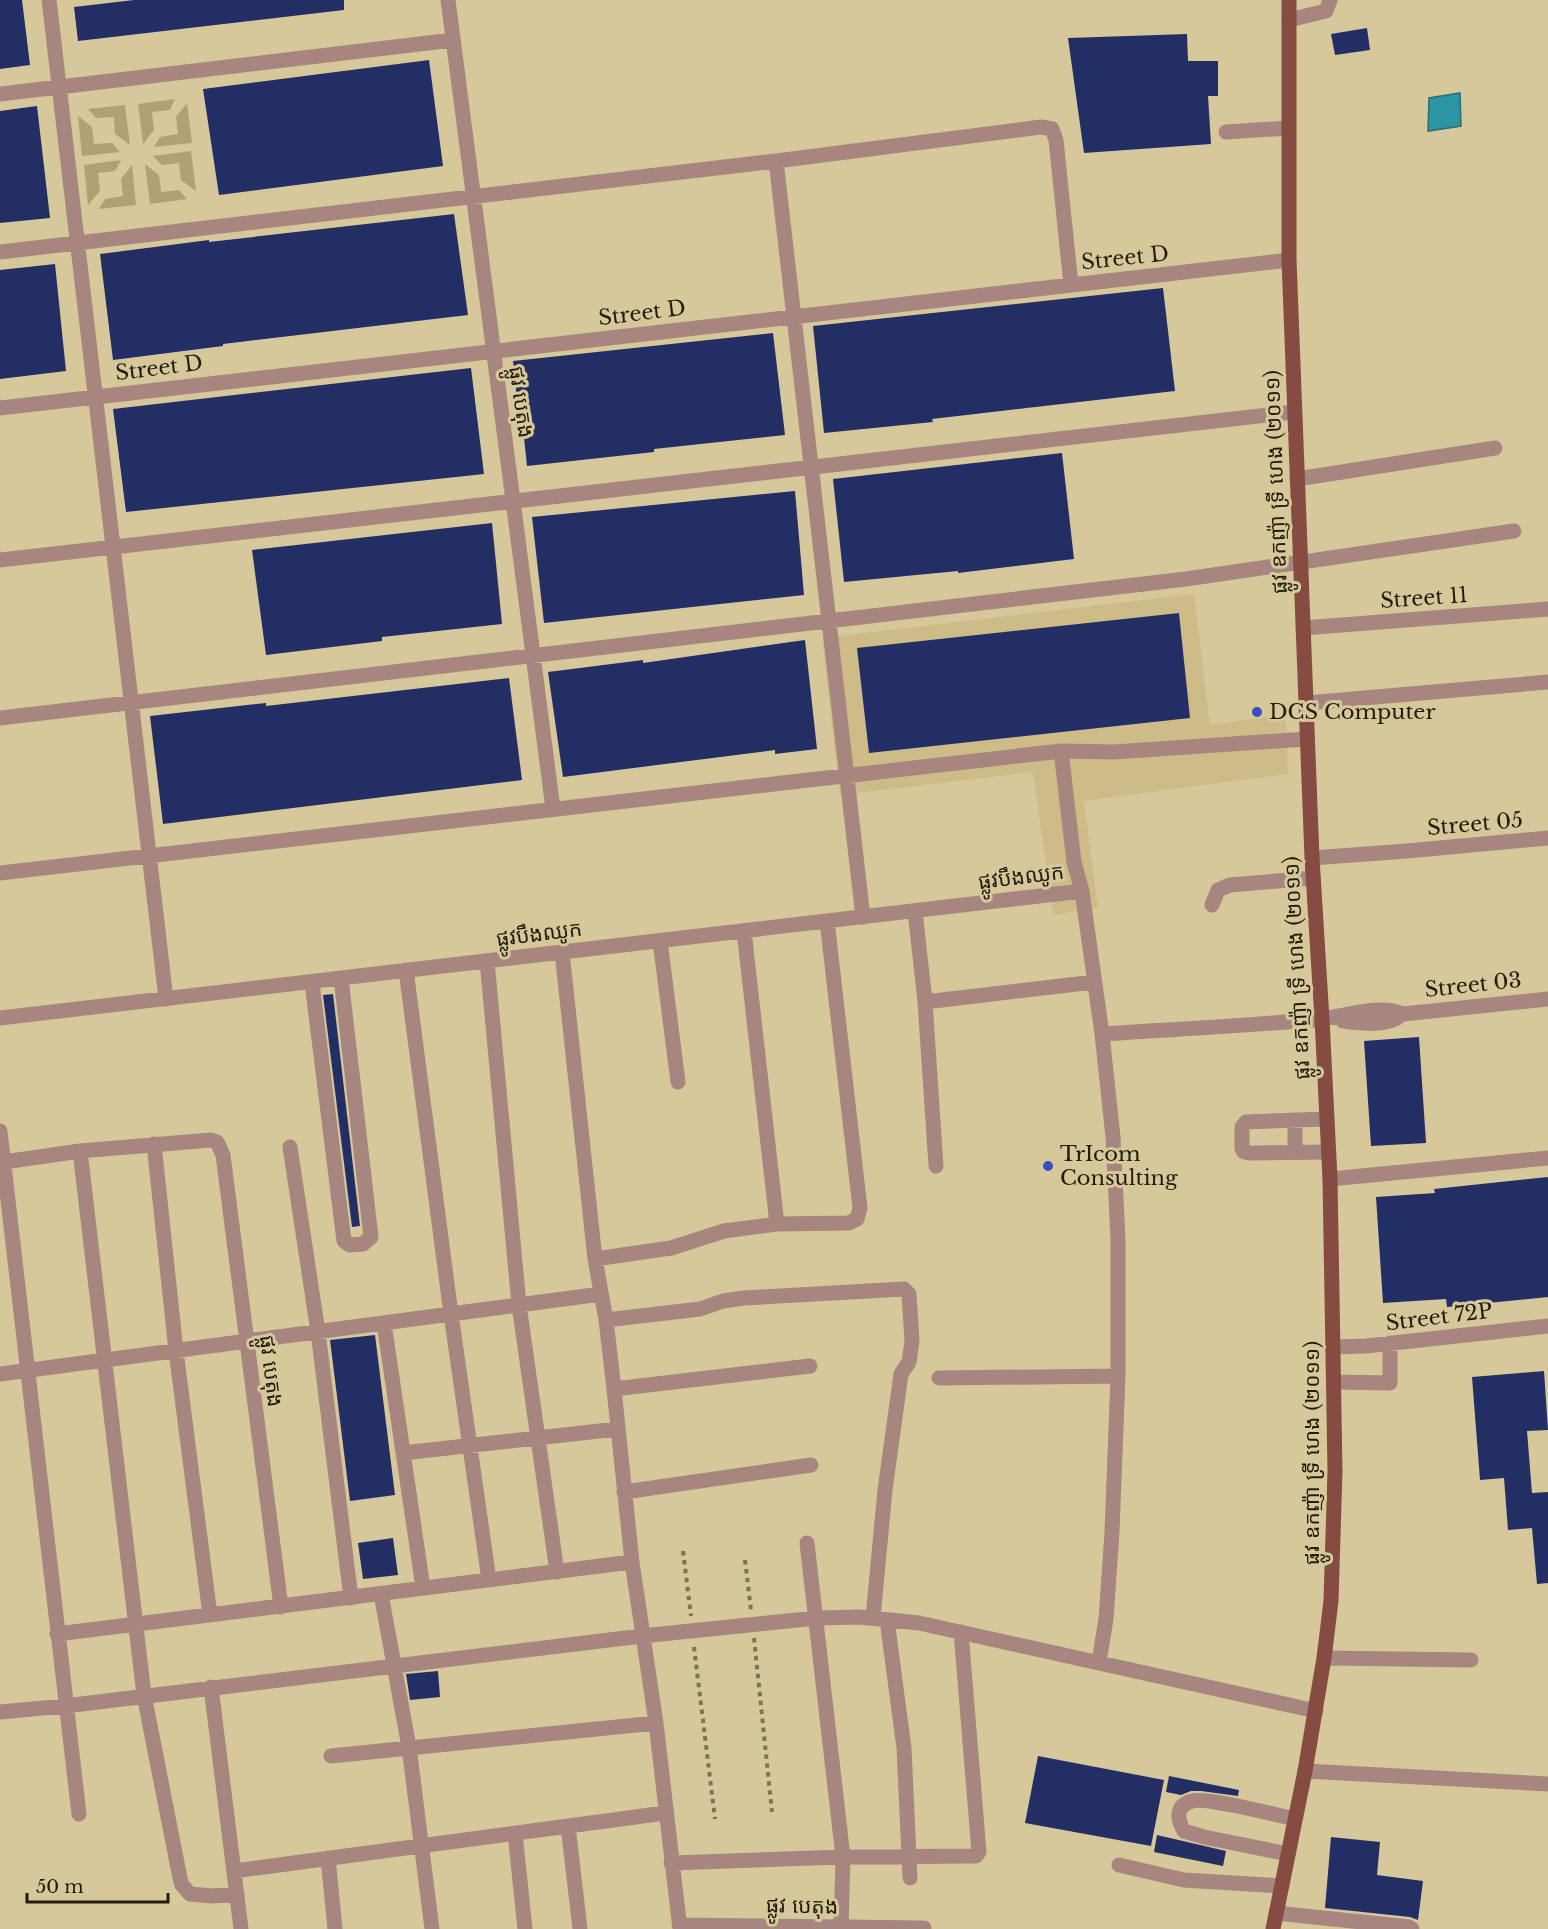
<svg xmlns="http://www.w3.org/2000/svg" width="1548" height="1929" font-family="'Libre Baskerville','Noto Sans Khmer',serif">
<rect width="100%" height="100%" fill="#d7c89c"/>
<!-- built -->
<path fill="#cebc88" d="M1194,594l16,131 76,-11 2,60 -204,27 14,107 -45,7 -20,-143 -193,23 -18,-157z"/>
<!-- green -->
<path fill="#afa075" d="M175,99l-5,11 -18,2 2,18 -11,14 -5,-40z
M187,103l5,40 -38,4 6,-10 18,-3 -2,-17z
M125,105l5,40 -15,-11 -1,-17 -18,1 -8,-9z
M78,116l14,11 2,17 18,-1 8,9 -38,4z
M191,151l5,40 -15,-11 -2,-17 -17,2 -9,-9z
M121,160l-6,11 -17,2 2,18 -12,14 -4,-40z
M145,164l14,11 2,17 18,-2 8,9 -37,5z
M132,165l4,40 -37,4 6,-10 18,-3 -2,-17z"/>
<!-- water -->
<path fill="#2b94a5" stroke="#297077" stroke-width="1.5" d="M1460,93l1,33 -33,5 1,-33z"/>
<!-- building -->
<path fill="#232f64" d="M0,0h22l8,65 -30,4z
M134,0h210v10l-266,31 -4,-34z
M1367,28l3,22 -35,5 -4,-21z
M1187,34l1,27h30v35h-10l3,48 -127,9 -16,-115z
M429,60l14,106 -224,29 -16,-106z
M37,106l13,112 -50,5v-112z
M454,214l14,101 -245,29v2l-110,14 -13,-106 109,-14v2z
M55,264l11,107 -66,8v-109z
M1163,288l12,103 -243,28 1,3 -109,11 -11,-107z
M773,333l12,102 -131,14v3l-127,14 -6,-57 -3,1 -5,-49z
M471,368l13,106 -358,38 -13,-103z
M1062,453l12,106 -116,14v-2l-114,11 -11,-103z
M795,491l9,104 -260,28 -12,-106z
M492,523l10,101 -120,13v4l-116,14 -14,-105z
M1179,613l11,105 -321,35 -12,-105z
M805,640l12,109 -42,5v-4l-212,27 -15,-105 95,-12v3z
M509,678l13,102 -359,44 -13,-108 116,-13v3z
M333,994l27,232 -8,1 -29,-232z
M1419,1037l7,106 -55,3 -7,-105z
M1548,1177v120l-101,10 -1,-8 -63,4 -7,-106 59,-4 -1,-4z
M375,1335l20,160 -45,6 -20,-161z
M1544,1371l4,59 -21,1 5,62 16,-1v91l-11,1 -5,-56 -24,2 -4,-52 -24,2 -8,-103z
M393,1538l5,37 -35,4 -5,-36z
M438,1671l2,26 -30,3 -4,-26z
M1038,1756l126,24 -13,66 -126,-23z
M1169,1776l70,14 -1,6 -37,-5h-10l-10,4 -15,-3z
M1157,1835l69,16 -3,15 -69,-14z
M1331,1837l49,5 -3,33 46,6 -5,39 -8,-3 -85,-9z"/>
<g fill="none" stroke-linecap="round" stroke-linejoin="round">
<!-- path -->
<path stroke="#7e7355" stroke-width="4" stroke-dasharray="4.5 4.5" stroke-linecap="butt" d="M683,1551l8,65
M745,1560l6,50
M754,1638l18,174
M694,1647l21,172"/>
<!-- minor -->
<path stroke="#a7867f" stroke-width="15" d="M49,0l117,999
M448,0l105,809
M1289,20l37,-9 4,-11
M0,94l453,-54
M1226,132l62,-4
M776,161l87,756
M0,252l776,-91 265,-34 11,2 4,11 15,145
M0,408l1289,-148
M1297,479l198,-31
M0,560l1294,-148
M1303,628l245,-19
M1306,703l242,-21
M0,718l1186,-139 328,-48
M1061,751l13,111 8,29 20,143 11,103 5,102v137l-6,156 -6,87 -7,43
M1312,858l95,-7 141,-13
M0,873l1061,-122 53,1 193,-13
M1212,905l6,-15 12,-5 83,-7
M915,911l10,91 11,164
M744,931l33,293
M660,941l18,141
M562,952l33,307 11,61 8,69 18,173 24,161 24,206
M487,961l32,344 38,267
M406,970l45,344 38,266
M312,983l32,258 6,4 13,-1 8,-7 -30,-259
M925,1002l169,-20
M0,1018l1082,-127
M1343,1021c17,2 45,6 58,-6
M1102,1034c73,-5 146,-8 219,-15 26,-3 57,-15 82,-5l145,-15
M1327,1119l-81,3 -4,5v22l2,3 5,1 80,-1
M1295,1120v32
M0,1131l79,683
M154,1144l22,207 34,264
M290,1147l28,185 33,266
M80,1151l64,544 36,183 2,7 8,9 22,2 25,-2
M4,1162l76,-11 131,-11 6,2 6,13 58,452
M1330,1179l218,-21
M595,1259l76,-11 53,-17 53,-7 72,-1 8,-4 3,-11 -33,-287
M606,1320l94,-11 23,-8 21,-3 160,-9 5,5 3,47 -3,21 -8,12 -16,116 -12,128
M384,1323l39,265
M1334,1347l32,-1 182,-20
M0,1374l601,-80
M939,1378l179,-2
M1334,1382l56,1v-40
M614,1389l196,-23
M403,1453l214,-24
M624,1492l187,-27
M381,1594l28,153 23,182
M887,1620l17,128 6,130
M57,1634l575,-72
M1324,1658l147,2
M211,1687l30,242
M0,1712l65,-6 577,-70 174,-18 44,-1 59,6 397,88
M331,1756l325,-33
M1305,1771l243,13
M568,1826l12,103
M515,1833l10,96
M1288,1854l-84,-17 -20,-6c-7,-12 -9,-25 8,-30 15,-4 84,14 103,18
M328,1858l7,71
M671,1863l172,-6 -36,-314
M1119,1865l65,15 98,6
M234,1871l431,-58
M1276,1913l133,14 3,2
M679,1925l245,3
M841,1929l2,-72 133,-1 3,-4 -18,-220"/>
<!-- major -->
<path stroke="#864c42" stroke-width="15" d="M1273,1929l32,-158 19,-113 7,-57 4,-130 -5,-292 -8,-160 -10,-161 -23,-598v-260"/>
</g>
<!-- markers -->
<g fill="#3b4dc0" stroke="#d7c89c" stroke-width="2">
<circle cx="1257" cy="712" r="6"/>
<circle cx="1048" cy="1166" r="6"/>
</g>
<g text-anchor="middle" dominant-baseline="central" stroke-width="6" stroke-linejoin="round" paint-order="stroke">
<!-- street labels -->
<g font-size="21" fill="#231d0c" stroke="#d7c89c">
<text transform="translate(1125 258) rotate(-6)">Street D</text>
<text transform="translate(642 313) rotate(-7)">Street D</text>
<text transform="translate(159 368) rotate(-7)">Street D</text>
<text transform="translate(521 402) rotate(82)">ផ្លូវ បេតុង</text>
<text transform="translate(1276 482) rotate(-92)">ផ្លូវ ឧកញ៉ា ទ្រី ហេង (២០១១)</text>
<text transform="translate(1424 598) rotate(-4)">Street 11</text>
<text transform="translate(1475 824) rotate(-5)">Street 05</text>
<text transform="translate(1021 877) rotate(-7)">ផ្លូវបឹងឈូក</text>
<text transform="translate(539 934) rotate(-7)">ផ្លូវបឹងឈូក</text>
<text transform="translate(1297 968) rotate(-93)">ផ្លូវ ឧកញ៉ា ទ្រី ហេង (២០១១)</text>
<text transform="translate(1473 985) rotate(-6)">Street 03</text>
<text transform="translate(1439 1317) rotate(-7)">Street 72P</text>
<text transform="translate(271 1371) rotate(83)">ផ្លូវ បេតុង</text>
<text transform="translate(1312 1453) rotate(-90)">ផ្លូវ ឧកញ៉ា ទ្រី ហេង (២០១១)</text>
<text transform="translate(802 1906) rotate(1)">ផ្លូវ បេតុង</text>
</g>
<!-- poi labels -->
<g font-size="21" fill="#231d0c" stroke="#d7c89c" text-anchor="start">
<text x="1269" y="712">DCS Computer</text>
<text x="1060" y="1154">TrIcom<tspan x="1060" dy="24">Consulting</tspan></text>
</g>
</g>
<!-- scale -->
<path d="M27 1893v9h141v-9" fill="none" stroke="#231d0c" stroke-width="3"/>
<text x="36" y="1893" font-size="18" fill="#231d0c" stroke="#d7c89c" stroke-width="4.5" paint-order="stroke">50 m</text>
</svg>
